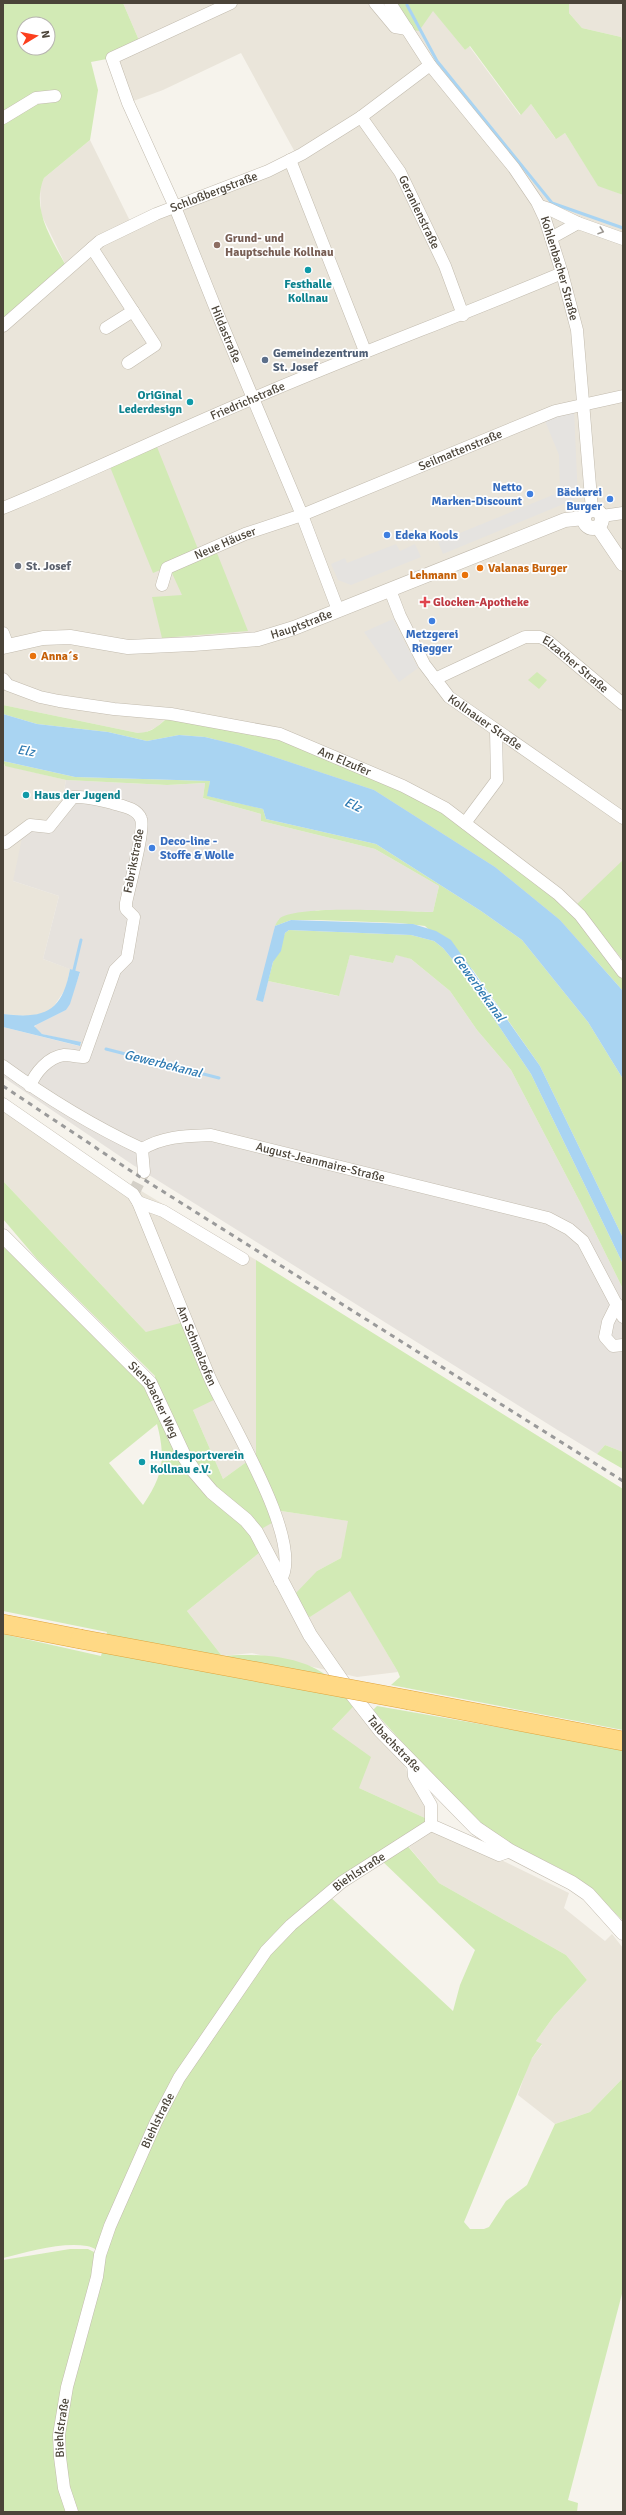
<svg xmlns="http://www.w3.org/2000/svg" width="626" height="2515" font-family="Signika,sans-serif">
<rect width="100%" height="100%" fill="#f6f3ec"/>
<!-- residential -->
<path fill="#eae5da" d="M123,3h257l53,7 32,40 4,-4 51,69 11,-11 24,34 10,-5 33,52 25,10v777l-452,-258 -14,13 -13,6h-6l-135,-28v-379l65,-56 -27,-56 -1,-27 4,-9 46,-38 42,85 165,-69 -56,-103 -78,37 -35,13 -16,-45 29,-13z
M569,3h54v40l-2,-6 -39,-9 -13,-15z
M3,765l63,15 -7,37 -46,64 46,15 -16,63 27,10 -4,19 -14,21 -9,5 -16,2 -24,-2z
M3,1097l120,83 133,80v195l-33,24 -30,-69 -47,-78 -143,-151z
M281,1511l68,10 -8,37 -24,13 -7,46 40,-27 48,82 -41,5 -105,-24 -30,3 -35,-45 77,-62 -8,-17z
M353,1707l50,56 23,47 -1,8 -66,-30 -27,-59z
M433,1831l21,6 115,56 -5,15 41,33 7,-7 11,14v130l-33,34 -35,12 -37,-29 11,-33 13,-17 -6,-4 18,-25 33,-36 -21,-25 -127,-72 -30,-36z"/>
<!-- industrial -->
<path fill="#e6e2dd" d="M66,780l101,5 38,-2 -2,15 58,16v7l114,28 64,37 -6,26 -114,-2 -40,9 -4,7 -14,74 2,1 5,-20 70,15 12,-41 43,8 3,-9 15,5 39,32 27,39 34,40 69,132 43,87v163l-18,-7 -8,9 -41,-25 -423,-264 -130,-88v-50l76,19 2,-3 -39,-9 -8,-6 2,-3 30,-15 14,-37 -37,-14 16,-63 -46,-15 10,-48 26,-6 10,-10z"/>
<!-- green -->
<path fill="#d2eab5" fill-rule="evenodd" d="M3,3h120l18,42 -29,13 -21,4 7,28 -8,50 -46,38c-14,32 10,64 24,92l-65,56zM24,24h24v24h-24z
M380,3h189v10l13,15 39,9 2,6v152l-25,-9 -33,-53 -9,6 -25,-35 -10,11 -51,-69 -5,4 -32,-39 -14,20 -12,-2z
M155,442l45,112 -47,19 -45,-111z
M217,553l31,78 -86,7 -10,-41 30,-2 -11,-24z
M537,672l10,8 -8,9 -11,-9z
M3,705l135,28c14,0 23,-9 33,-19l75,12 157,60 155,108 65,78v19l-63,-71 -65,-53 -121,-77 -136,-45 -33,-8 -26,-2 -32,6 -39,-9 -71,-8 -34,-10z
M3,761l72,16 135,4 -2,15 55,13 3,10 110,25 105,67 41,29 66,82 35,57v159l-83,-172 -67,-96 -48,-44 -25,-3 -84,-3h-25l-16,6c1,-3 3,-6 5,-8 22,-14 123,-6 153,-6l6,-26 -64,-37 -114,-28v-7l-58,-16 2,-15 -38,2 -101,-5 -61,-14z
M623,860v100l-47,-55z
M289,930l122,5 23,6 9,7 19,23 69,103 92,190v25l-43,-87 -69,-132 -34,-40 -27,-39 -39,-32 -15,-4 -3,8 -43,-8 -11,41 -71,-15 5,-19 12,-29z
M3,1181l143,151 42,-11 32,76 -27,13 30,69 33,-24v-195l367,229v241l-232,-45 9,-8 -2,-5 -48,-81 -40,26 -7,-6 -8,-17 22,-23 24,-13 7,-37 -67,-10 -4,9 -21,12 8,17 -77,62 35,45c31,-3 79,-1 105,20 10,8 18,21 26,31l-21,22 39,28 -12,31 66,30 3,4 -23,21 34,40 127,72 21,25 -33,36 -18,25 6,3 -10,14 -68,164 6,7h14l5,-2 17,-26 21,-16 28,-61 35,-12 33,-34v212l-55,210 10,3 -1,9h-500c-3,-8 -8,-17 -9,-26 -15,-75 18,-160 36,-232 -5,-3 -11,-7 -17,-8 -27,-4 -58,6 -84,12v-624l98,22 6,-24 -104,-21v-375l152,155v-15l-118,-117 -34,-40zM157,1424c9,35 6,51 -14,81l-34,-42zM380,1859l95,91 -15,35 -7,26 -126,-117z
M605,1445l18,7v17l-26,-15z
M377,1706l246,43v172l-33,-34 -23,-15 -66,-33 -30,-21 -98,-108z
M70,2249h18l12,6 -37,134 5,123h-65v-252z"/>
<!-- parking -->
<path fill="#e5e3e0" d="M574,411l4,87 -135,56 -5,-12 122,-50 -1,-37 -14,-34z
M396,544l4,7 15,-7 6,13 -70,28 -13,-5 -7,-16 14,-6 2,5z
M393,619l25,49 -19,14 -35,-50z"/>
<!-- water -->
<path fill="#a9d4f2" d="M3,714l34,10 71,8 39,9 32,-6 26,2 33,8 136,45 121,77 65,53 63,71v88l-35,-57 -66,-82 -41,-29 -105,-67 -110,-25 -3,-10 -56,-13 3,-15 -135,-4 -72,-16z
M291,920l122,4 23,7 15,9 89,126 83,172v26l-92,-190 -69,-103 -19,-23 -9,-7 -23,-6 -122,-5 -4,3 -4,18 -8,11 -10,40 -7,-2 19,-74z
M70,969l10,3 -10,32 -4,6 -32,16 8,8 39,8 -1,4 -77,-19v-13c42,5 59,-2 67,-45z"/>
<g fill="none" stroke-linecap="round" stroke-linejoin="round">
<!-- stream -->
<path stroke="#a9d4f2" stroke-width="3" d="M407,5l30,56 115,142 71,25
M73,974l8,-34
M106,1049l113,29"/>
<!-- minor-tunnel -->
<path stroke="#d4d0c8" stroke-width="12" stroke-dasharray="12 6" stroke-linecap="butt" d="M133,1194l11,-22"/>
<!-- minor casing -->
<g stroke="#c2bbae" stroke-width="13">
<g id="minor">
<path id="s1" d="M231,3l-119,55 16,45 47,104 46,115 81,193 36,95"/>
<path d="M375,3l20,24 12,2"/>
<path id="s2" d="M390,3l40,62 84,103 23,34 8,17 17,54 15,57 15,180"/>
<path id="s3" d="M361,117l39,55 45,94 18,49"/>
<path d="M3,118l33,-20 19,-2"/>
<path d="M290,160l75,191"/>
<path d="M540,206l9,3 29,14 45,16"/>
<path d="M551,238l27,-15"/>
<path d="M92,248l63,97 -27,18"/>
<path id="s4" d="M3,326l97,-85 56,-27 112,-43 34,-17 59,-37 69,-52"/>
<path d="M106,328l27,-17"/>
<path id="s5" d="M3,508c85,-35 167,-75 251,-110 102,-44 206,-82 308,-125"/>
<path d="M602,516l21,-3"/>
<path id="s6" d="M162,585l5,-17 78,-34 57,-19 253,-104 68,-15"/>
<path id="s7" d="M390,590l10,26 24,48 25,33 174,121"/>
<path d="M3,633l5,13"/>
<path id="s8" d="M3,679l5,6 32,12 19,4 55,8 57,5 109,20 123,52 42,22 113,86 22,21 43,57"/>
<path id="s9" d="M435,679l90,-42h15l8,4 75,63"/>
<path d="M465,823l32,-43 -1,-50"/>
<path d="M3,842l3,1 24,-18 19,2 24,-30c14,-1 26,3 39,6 10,3 25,5 29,16 4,10 -12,69 -15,84v6l8,8 -7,41 -12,12 -31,87c-6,0 -14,-2 -20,-2 -16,2 -29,18 -34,31"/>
<path d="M3,1066c44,32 90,60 139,83"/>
<path id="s10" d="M3,1104l130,90 5,8c24,58 47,116 71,174 17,40 98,168 71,205"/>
<path id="s11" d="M142,1149c22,-13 43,-13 69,-14l337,83 21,11 14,12 40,76"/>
<path d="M142,1149l2,23"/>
<path d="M138,1202l25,9 80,48"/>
<path d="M617,1304l-9,18 -3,15 8,9 10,-1"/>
<path d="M413,1764l1,12 17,29v20l68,30 11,-4"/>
<path id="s12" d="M72,2512l-8,-24 -4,-31 -1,-22 8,-48 30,-110 3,-22 10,-29 46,-104 23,-44 87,-127 25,-26 51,-43 89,-57"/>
</g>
</g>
<!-- tertiary casing -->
<g stroke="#c2bbae" stroke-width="15">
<g id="tertiary">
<circle cx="593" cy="519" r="9"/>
<path d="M598,527l25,37"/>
<path id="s13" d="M3,647l40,-9 27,-1 58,10 65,-3 65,-5 36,-11 271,-108 19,-2"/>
<path id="s14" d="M3,1236l147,147 34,73 10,15 18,21 34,28 10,12 54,103 34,49 36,46 96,98 34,23 62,32 16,11 35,39"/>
</g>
</g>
<!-- trunk casing -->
<g stroke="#e0a43c" stroke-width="20">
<path id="trunk" d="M3,1624l77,15
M409,1700l214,41"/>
</g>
<!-- minor -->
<use href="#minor" stroke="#fff" stroke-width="12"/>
<!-- tertiary -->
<use href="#tertiary" stroke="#fff" stroke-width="14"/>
<!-- trunk -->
<use href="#trunk" stroke="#ffd985" stroke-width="19"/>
<!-- rail -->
<path stroke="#9a9a9a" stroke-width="3" stroke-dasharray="5 5" stroke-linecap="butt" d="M3,1086l137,91 483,304"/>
<!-- trunk-bridge casing -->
<g stroke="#e0a43c" stroke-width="20" stroke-linecap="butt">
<path id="trunk-bridge" d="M80,1639l329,61"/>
</g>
<!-- trunk-bridge -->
<use href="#trunk-bridge" stroke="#ffd985" stroke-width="19"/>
</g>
<!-- one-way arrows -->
<defs><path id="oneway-chevron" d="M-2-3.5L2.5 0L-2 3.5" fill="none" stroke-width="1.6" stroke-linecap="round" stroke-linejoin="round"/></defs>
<use stroke="#9c9892" href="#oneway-chevron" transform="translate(601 231) rotate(19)"/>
<!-- markers -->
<circle fill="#8d6e63" stroke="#fff" stroke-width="1.5" cx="217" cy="245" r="4"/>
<g fill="#0f9aa8" stroke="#fff" stroke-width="1.5">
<circle cx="308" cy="270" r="4"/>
<circle cx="190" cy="402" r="4"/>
<circle cx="26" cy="795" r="4"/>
<circle cx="142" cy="1462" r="4"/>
</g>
<circle fill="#5c6f8a" stroke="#fff" stroke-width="1.5" cx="265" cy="360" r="4"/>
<g fill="#3f7fe0" stroke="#fff" stroke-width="1.5">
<circle cx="530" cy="494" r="4"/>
<circle cx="610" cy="499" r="4"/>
<circle cx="387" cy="535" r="4"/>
<circle cx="432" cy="621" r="4"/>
<circle cx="152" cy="848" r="4"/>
</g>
<circle fill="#6b7280" stroke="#fff" stroke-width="1.5" cx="18" cy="566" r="4"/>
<g fill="#e8710a" stroke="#fff" stroke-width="1.5">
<circle cx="480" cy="568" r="4"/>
<circle cx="465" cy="575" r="4"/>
<circle cx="33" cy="656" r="4"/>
</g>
<path fill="#e0444e" stroke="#fff" stroke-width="1.5" d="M423 596h4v4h4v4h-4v4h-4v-4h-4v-4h4z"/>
<g text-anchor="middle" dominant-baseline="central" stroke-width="3.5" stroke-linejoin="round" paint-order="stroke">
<!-- street labels -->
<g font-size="12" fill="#4b4439" stroke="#fff">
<text stroke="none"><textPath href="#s4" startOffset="253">Schloßbergstraße</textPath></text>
<text stroke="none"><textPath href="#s3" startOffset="112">Geranienstraße</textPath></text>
<text stroke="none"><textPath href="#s2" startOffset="318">Kohlenbacher Straße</textPath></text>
<text stroke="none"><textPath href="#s1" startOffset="430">Hildastraße</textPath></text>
<text stroke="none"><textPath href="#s5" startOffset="267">Friedrichstraße</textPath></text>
<text stroke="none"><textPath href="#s6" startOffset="334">Seilmattenstraße</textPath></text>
<text stroke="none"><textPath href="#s6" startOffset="81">Neue Häuser</textPath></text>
<text stroke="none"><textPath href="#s13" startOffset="303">Hauptstraße</textPath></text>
<text stroke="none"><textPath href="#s9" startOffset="159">Elzacher Straße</textPath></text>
<text stroke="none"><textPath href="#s7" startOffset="167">Kollnauer Straße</textPath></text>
<text stroke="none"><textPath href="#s8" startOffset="355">Am Elzufer</textPath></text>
<text transform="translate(134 861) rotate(-79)">Fabrikstraße</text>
<text stroke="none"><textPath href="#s11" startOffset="184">August-Jeanmaire-Straße</textPath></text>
<text stroke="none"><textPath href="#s10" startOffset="323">Am Schmelzofen</textPath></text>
<text stroke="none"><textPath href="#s14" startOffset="224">Siensbacher Weg</textPath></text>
<text stroke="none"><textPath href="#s14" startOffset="648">Talbachstraße</textPath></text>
<text stroke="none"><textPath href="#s12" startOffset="734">Biehlstraße</textPath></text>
<text stroke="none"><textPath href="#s12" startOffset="410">Biehlstraße</textPath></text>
<text stroke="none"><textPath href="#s12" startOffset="86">Biehlstraße</textPath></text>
</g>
<!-- education labels -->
<g font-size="12" font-weight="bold" fill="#785e54" stroke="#fff" text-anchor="start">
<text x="225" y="238">Grund- und<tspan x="225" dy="14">Hauptschule Kollnau</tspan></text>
</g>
<!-- culture labels -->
<g font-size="12" font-weight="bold" fill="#0d838f" stroke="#fff" text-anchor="start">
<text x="308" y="284" text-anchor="middle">Festhalle<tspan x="308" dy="14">Kollnau</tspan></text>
<text x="182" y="395" text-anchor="end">OriGinal<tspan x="182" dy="14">Lederdesign</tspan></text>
<text x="34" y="795">Haus der Jugend</text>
<text x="150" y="1455">Hundesportverein<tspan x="150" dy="14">Kollnau e.V.</tspan></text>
</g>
<!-- service labels -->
<g font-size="12" font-weight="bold" fill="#4e5e75" stroke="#fff" text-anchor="start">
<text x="273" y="353">Gemeindezentrum<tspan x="273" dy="14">St. Josef</tspan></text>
</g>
<!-- shop labels -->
<g font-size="12" font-weight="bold" fill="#366cbe" stroke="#fff" text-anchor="end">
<text x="522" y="487">Netto<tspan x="522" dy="14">Marken-Discount</tspan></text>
<text x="602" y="492">Bäckerei<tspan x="602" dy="14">Burger</tspan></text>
<text x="395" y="535" text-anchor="start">Edeka Kools</text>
<text x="432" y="634" text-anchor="middle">Metzgerei<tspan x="432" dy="14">Riegger</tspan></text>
<text x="160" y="841" text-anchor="start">Deco-line -<tspan x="160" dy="14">Stoffe &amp; Wolle</tspan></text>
</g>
<!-- worship labels -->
<g font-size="12" font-weight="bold" fill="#5b616d" stroke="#fff" text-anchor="start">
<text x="26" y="566">St. Josef</text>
</g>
<!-- food labels -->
<g font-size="12" font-weight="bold" fill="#c56008" stroke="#fff" text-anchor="start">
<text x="488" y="568">Valanas Burger</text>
<text x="457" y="575" text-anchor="end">Lehmann</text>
<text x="41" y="656">Anna´s</text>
</g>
<!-- health labels -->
<g font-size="12" font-weight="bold" fill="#be3a42" stroke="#fff" text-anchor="start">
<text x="433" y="602">Glocken-Apotheke</text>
</g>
<!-- water labels -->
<g font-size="13" font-style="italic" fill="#2e7ab2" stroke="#fff">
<text transform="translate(26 751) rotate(10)">Elz</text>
<text transform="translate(353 805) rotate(25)">Elz</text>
<text transform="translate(479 988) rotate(54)">Gewerbekanal</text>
<text transform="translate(163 1064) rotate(14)">Gewerbekanal</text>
</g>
</g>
<!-- border -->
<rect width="626" height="2515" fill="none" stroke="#4b4439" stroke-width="8"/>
<!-- north arrow -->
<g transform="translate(36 36) rotate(80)"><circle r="19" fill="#ffffff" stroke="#b7b4b0"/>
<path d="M0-3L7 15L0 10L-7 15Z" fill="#fc3f1d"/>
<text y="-6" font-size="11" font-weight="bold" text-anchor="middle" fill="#4b4439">N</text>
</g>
</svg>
